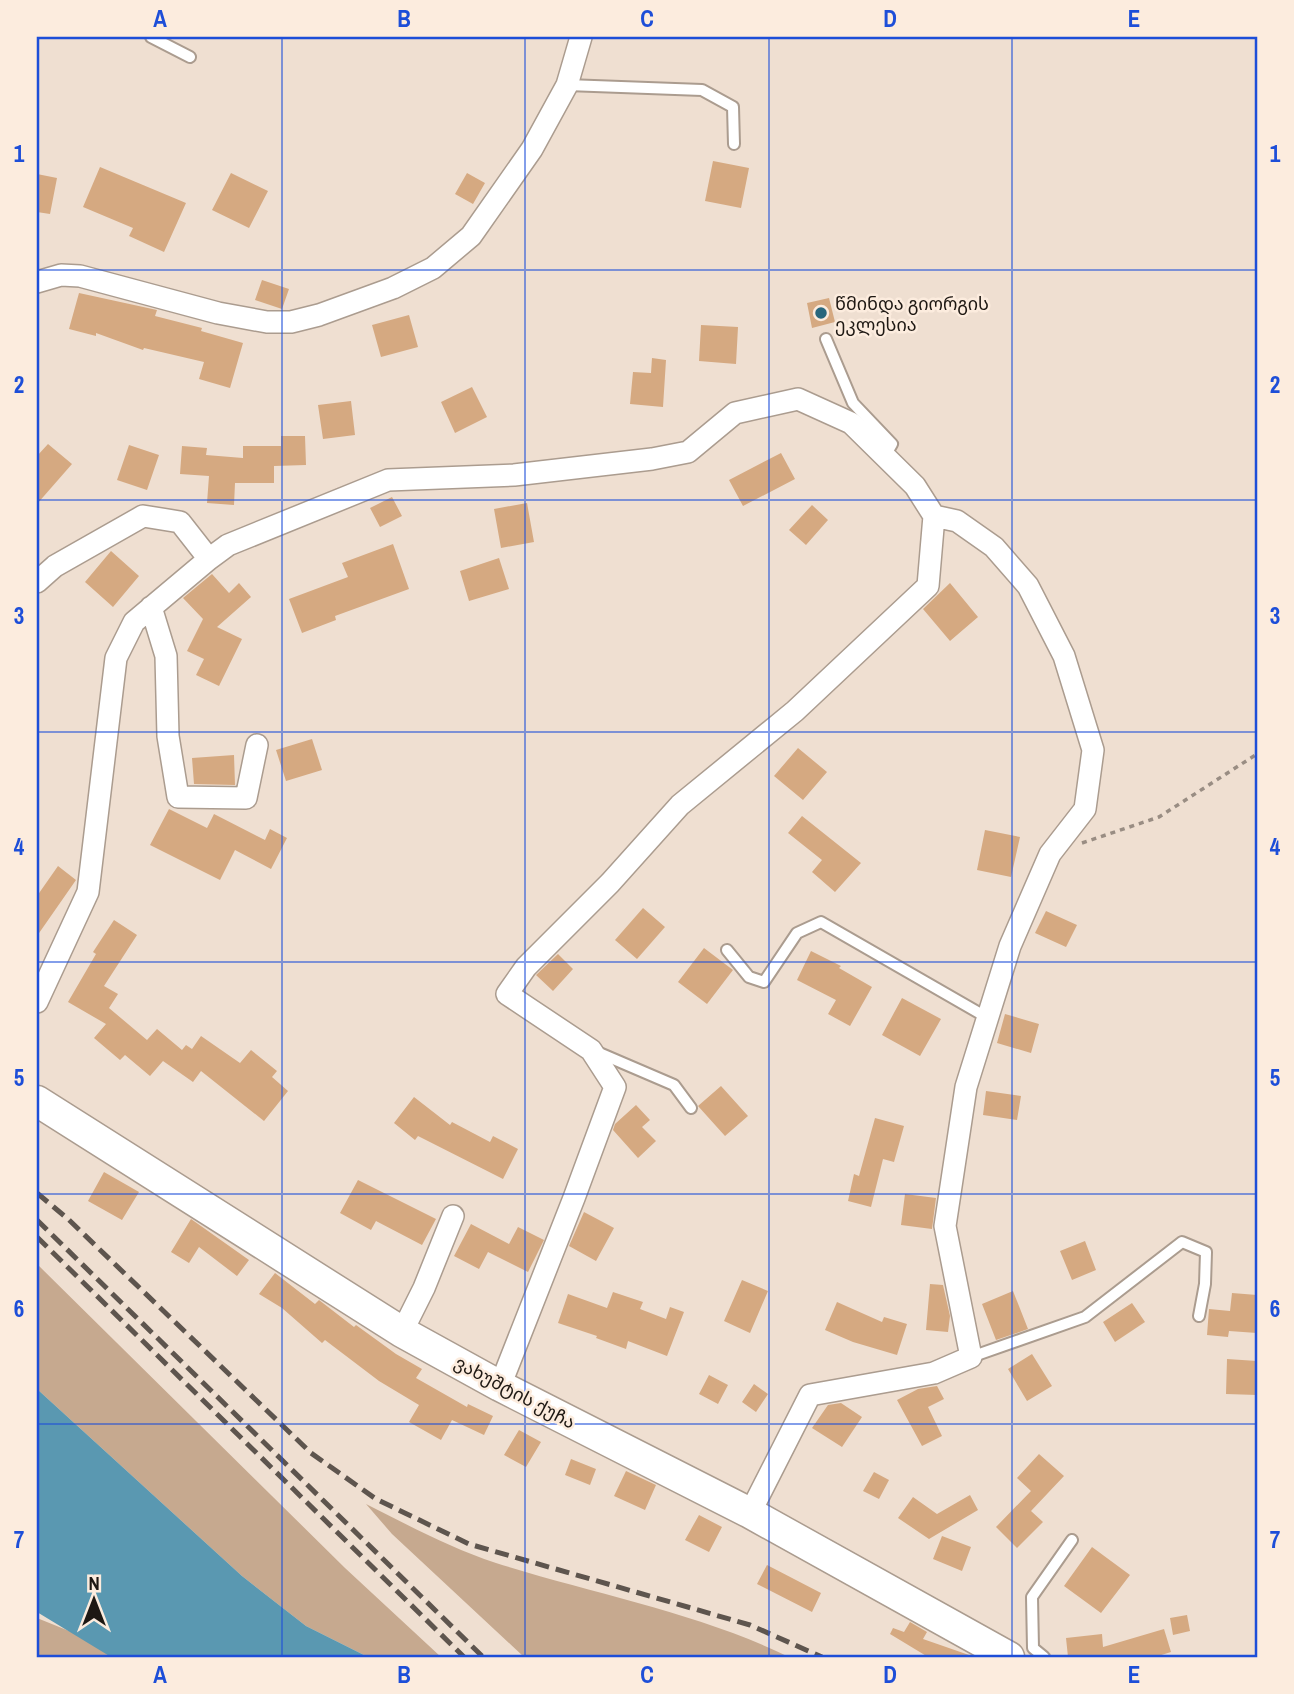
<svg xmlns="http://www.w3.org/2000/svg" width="1294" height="1694" font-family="'Archivo Narrow','Noto Sans Georgian',sans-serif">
<rect width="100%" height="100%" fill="#efdfd1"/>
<!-- green -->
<path fill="#c6a98f" d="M37,1264l308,304 96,89h-73l-62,-31 -64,-50 -205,-187z
M366,1504c42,21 84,44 130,59 97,31 201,49 293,94h-265l-132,-123z
M37,1618l47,19 30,20h-77z"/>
<!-- water -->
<path fill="#5a98b1" d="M37,1389l205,187 64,50 62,31h-257l-74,-45z"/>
<!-- building -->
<path fill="#d5a981" d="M713,161l36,7 -8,40 -36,-7z
M100,167l86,36 -22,49 -35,-16 4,-8 -50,-21z
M231,173l37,18 -19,37 -37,-18z
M467,173l18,10 -12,21 -18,-10z
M37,174l20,4 -7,36 -13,-2z
M262,280l27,9 -7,20 -27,-9z
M79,293l78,17 -2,6 47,12 -1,3 42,12 -13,45 -31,-9 5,-17 -60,-14 -1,2 -47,-17v3l-27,-7z
M829,298l6,24 -23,6 -5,-25z
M409,315l9,32 -37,10 -9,-32z
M701,325l37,2 -2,37 -37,-3z
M652,358l14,2 -3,47 -33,-3 3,-32 18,1z
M472,387l15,30 -32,16 -14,-31z
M351,401l4,34 -32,4 -5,-34z
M281,436h24l1,29 -32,1v17h-39l-1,22 -27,-2 2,-27 -29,-2 2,-28 25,2 -1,7 37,3v-12h38z
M48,444l24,20 -35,40v-48z
M129,445l30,10 -12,35 -30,-10z
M781,453l14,26 -52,27 -14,-26z
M392,497l10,19 -22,11 -10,-19z
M527,503l7,39 -33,6 -7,-39z
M812,505l16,15 -22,25 -17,-15z
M393,544l16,45 -74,27 1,4 -34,13 -13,-34 59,-22 -6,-14z
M111,551l28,25 -26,31 -28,-25z
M499,558l10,31 -40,12 -9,-30z
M212,574l17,19 10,-10 12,14 -34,30 25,12 -23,47 -23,-11 8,-16 -17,-8 16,-32 -20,-21z
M950,583l28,34 -28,24 -27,-32z
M312,739l10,31 -36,11 -10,-31z
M798,748l29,24 -24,28 -29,-24z
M234,755l1,30 -41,-1 -2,-26z
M169,809l38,19 7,-14 51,26 5,-11 17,9 -16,31 -36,-19 -15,30 -70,-35z
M802,816l59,47 -26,29 -23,-20 10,-12 -34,-27z
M985,830l35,7 -9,40 -34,-7z
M58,866l18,14 -39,56v-40z
M643,908l22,19 -28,32 -22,-19z
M1046,911l31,14 -11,22 -31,-14z
M114,920l23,15 -33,51 14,8 -9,14 38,32 10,-11 25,21 4,-5 6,4 9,-13 39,27 11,-13 26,21 -5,6 16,14 -24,30 -63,-50 -8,11 -30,-21 -13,15 -25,-21 -5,5 -26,-22 12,-14 -38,-22 28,-48 -3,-2z
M704,948l29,22 -26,34 -29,-22z
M811,951l30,15 -2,2 33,19 -22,39 -22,-12 8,-14 -39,-20z
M558,954l15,15 -20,22 -17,-16z
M902,998l39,21 -21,37 -38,-21z
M1005,1014l34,10 -8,29 -34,-10z
M721,1086l27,30 -23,20 -27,-30z
M986,1091l35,5 -4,24 -34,-5z
M414,1097l36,28 2,-3 38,20 3,-6 25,13 -15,30 -85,-43 -3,4 -21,-17z
M636,1105l14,15 -8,7 14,14 -18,17 -25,-28 2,-6z
M875,1118l29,8 -10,36 -11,-3 -12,48 -23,-6 6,-27 5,2z
M104,1172l35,20 -17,28 -34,-19z
M358,1180l78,39 -14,26 -46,-24 -5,9 -31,-17z
M905,1194l31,4 -4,31 -31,-4z
M584,1212l30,16 -18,33 -27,-15z
M191,1219l58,41 -12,16 -38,-29 -10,16 -18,-11z
M471,1224l38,20 9,-17 26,13 -16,32 -40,-20 -9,17 -25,-13z
M1085,1241l11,29 -24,10 -12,-29z
M275,1273l40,31 4,-4 35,27 2,-2 40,29 26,15 -6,9 51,29 1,-3 25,12 -9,19 -32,-15 -11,20 -32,-18 10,-17 -40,-24 -54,-41 -3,3 -40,-35 -23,-14z
M742,1280l26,11 -18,42 -26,-12z
M930,1284l13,1 7,31 -2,16 -22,-2z
M1013,1291l15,38 -32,11 -14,-36z
M613,1292l30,10 -3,7 26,10 4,-12 14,5 -17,44 -39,-15 -2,8 -30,-11 1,-2 -39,-13 10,-29 39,14z
M1232,1293l25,2v38l-28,-2 -1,6 -21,-2 2,-26 21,2z
M837,1302l45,20 2,-5 23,7 -10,31 -44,-13 -28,-12z
M1132,1303l13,19 -30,20 -12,-20z
M1032,1354l20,32 -25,15 -19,-32z
M1227,1359l30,2v34l-31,-1z
M709,1375l19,10 -10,19 -19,-10z
M754,1384l14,10 -12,18 -14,-10z
M937,1386l7,13 -16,8 14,29 -20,10 -25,-46 21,-11z
M841,1403l21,14 -20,30 -30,-19 16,-23z
M519,1430l22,12 -15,25 -22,-12z
M1039,1454l25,22 -33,35 12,11 -26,26 -21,-21 35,-36 -14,-13z
M571,1459l25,10 -6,16 -25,-10z
M626,1471l30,14 -11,25 -31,-14z
M874,1472l15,8 -10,19 -16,-8z
M970,1495l8,15 -49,29 -31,-21 15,-21 24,17z
M699,1515l23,12 -13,25 -24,-12z
M942,1536l29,11 -9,24 -29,-12z
M1092,1547l38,28 -29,38 -37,-27z
M767,1565l54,28 -9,19 -55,-28z
M1187,1615l3,16 -17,4 -3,-17z
M910,1622l17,10 -4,7 46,16v2h-41l-38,-23 3,-6 11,4z
M1164,1629l7,23 -16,5h-87l-2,-19 36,-4 1,13z"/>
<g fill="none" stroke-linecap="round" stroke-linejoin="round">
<!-- lane casing -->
<g stroke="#ab9c8f" stroke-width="14">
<path id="lane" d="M151,37l39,20
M567,85l135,5 31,17 1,37
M826,339l27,64 39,41 -7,12
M727,950l22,27 15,5 33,-49 24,-11 167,96
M597,1052l77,33 17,23
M971,1357l114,-40 97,-75 24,10 -1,32 -6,32
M1044,1657l-11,-9 -1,-51 40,-57"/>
</g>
<!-- street casing -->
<g stroke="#ab9c8f" stroke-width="24">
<path id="street" d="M37,282l24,-7 19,1 138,37 49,9h24l28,-7 74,-27 40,-20 38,-32 61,-87 35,-64 14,-48
M37,582l18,-16 88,-50 37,6 29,37
M151,607l15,49 2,80 10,61 68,1 11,-53
M37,1002l51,-110 28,-234 18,-36 75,-63 19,-14 160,-65 126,-5 138,-16 36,-7 47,-39 63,-14 53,24 64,63 19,30 -6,70 -133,125 -115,94 -70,78 -84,84 -19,27 84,56 24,37 -41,111 -74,188
M402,1332l22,-44 29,-72
M750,1513l60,-118 124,-22 37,-16 -26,-131 21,-139 44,-141 40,-92 35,-45 8,-59 -29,-94 -36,-70 -34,-39 -37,-26 -23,-5"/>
</g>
<!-- secondary casing -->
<g stroke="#ab9c8f" stroke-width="33">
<path id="secondary" d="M37,1101l365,231 98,54 250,127 259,144"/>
</g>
<!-- path -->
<path stroke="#998d83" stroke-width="3.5" stroke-dasharray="5 5" stroke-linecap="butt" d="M1082,843l77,-26 98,-63"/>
<!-- lane -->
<use href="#lane" stroke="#fff" stroke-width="10"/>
<!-- street -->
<use href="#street" stroke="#fff" stroke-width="21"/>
<!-- secondary -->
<use href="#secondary" stroke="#fff" stroke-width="30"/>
<!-- rail -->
<path stroke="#5e554e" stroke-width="5" stroke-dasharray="14 7" stroke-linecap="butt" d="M37,1193l31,26 243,234 65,46 93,45 281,81 72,32
M37,1220l446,437
M37,1237l427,420"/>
</g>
<!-- grid -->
<path fill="none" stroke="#1d4ed8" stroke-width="2" stroke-opacity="0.55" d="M282,37v1620M525,37v1620M769,37v1620M1012,37v1620M37,270h1220M37,500h1220M37,732h1220M37,962h1220M37,1194h1220M37,1424h1220"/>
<!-- markers -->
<circle fill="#29677d" stroke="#fcecde" stroke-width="2.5" cx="821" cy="313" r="7"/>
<g text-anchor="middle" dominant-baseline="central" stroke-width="5" stroke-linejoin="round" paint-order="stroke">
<!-- poi labels -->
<g font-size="18" fill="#1e1813" stroke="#fcecde" text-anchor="start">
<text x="835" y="303">წმინდა გიორგის<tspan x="835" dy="21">ეკლესია</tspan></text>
</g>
<!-- street labels -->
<g font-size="18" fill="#1e1813" stroke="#fcecde">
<text transform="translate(515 1392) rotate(28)">ვახუშტის ქუჩა</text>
</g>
</g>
<!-- border -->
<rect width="1294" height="1694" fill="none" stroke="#fcecde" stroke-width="77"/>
<!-- north arrow -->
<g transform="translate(94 1600)" stroke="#fcecde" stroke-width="5" paint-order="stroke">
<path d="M0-5L12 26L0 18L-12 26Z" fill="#1e1813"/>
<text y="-10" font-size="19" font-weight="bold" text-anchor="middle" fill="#1e1813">N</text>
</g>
<rect x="38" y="38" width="1218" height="1618" fill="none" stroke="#1d4ed8" stroke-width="2.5"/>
<g font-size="23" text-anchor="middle" font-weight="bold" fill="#1d4ed8">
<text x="160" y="27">A</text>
<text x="404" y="27">B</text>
<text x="647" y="27">C</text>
<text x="890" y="27">D</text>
<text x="1134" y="27">E</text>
<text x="19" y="162">1</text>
<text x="1275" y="162">1</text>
<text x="19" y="393">2</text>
<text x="1275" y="393">2</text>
<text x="19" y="624">3</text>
<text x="1275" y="624">3</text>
<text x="19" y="855">4</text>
<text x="1275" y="855">4</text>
<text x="19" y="1086">5</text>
<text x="1275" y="1086">5</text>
<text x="19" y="1317">6</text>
<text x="1275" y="1317">6</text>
<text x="19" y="1548">7</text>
<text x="1275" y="1548">7</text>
<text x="160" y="1683">A</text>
<text x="404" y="1683">B</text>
<text x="647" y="1683">C</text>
<text x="890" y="1683">D</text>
<text x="1134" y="1683">E</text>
</g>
</svg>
